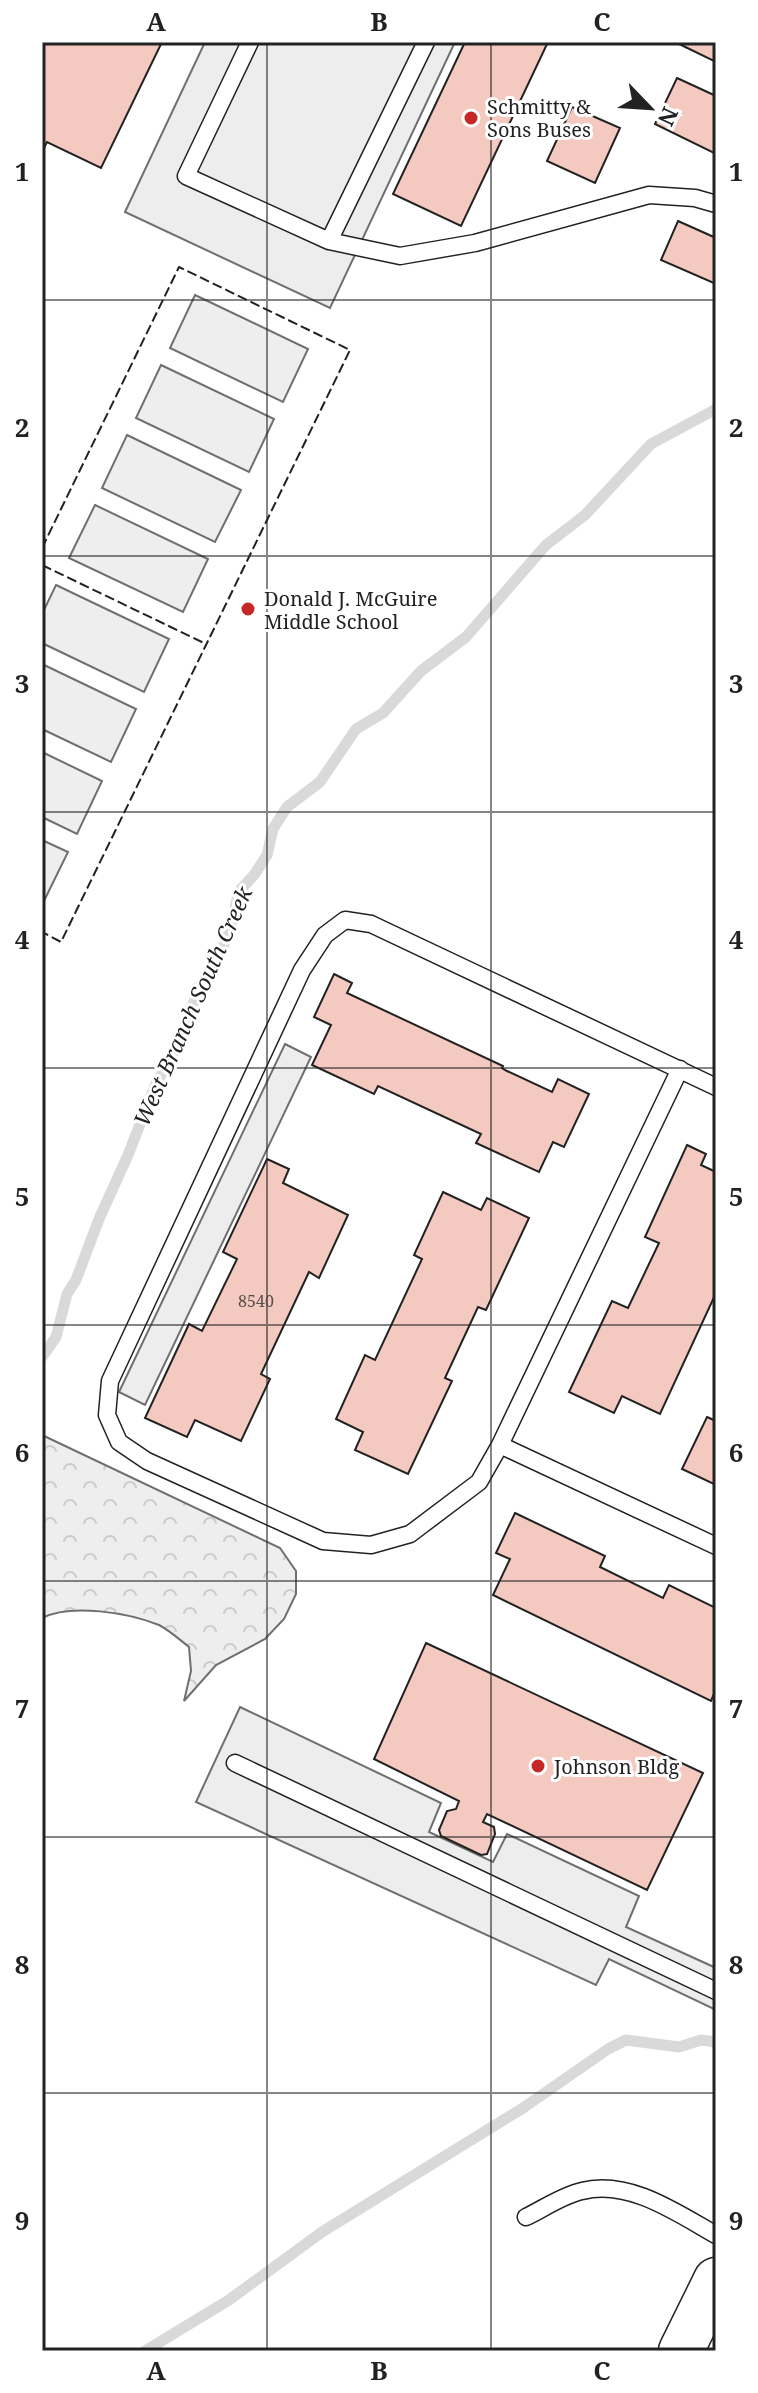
<svg xmlns="http://www.w3.org/2000/svg" width="758" height="2393" font-family="'Noto Serif',serif">
<defs>
<pattern id="forest-crowns" width="20" height="18" patternUnits="userSpaceOnUse" patternTransform="scale(2)"><rect width="20" height="18" fill="#eee"/><path d="M2 6a3 3 0 1 1 6 0M12 15a3 3 0 1 1 6 0" fill="none" stroke="#ccc"/></pattern>
</defs>
<rect width="100%" height="100%" fill="#fff"/>
<!-- green -->
<path fill="#eee" stroke="#6f6f6f" stroke-width="2" d="M195,295l113,54 -25,53 -113,-54z
M161,365l113,54 -25,53 -113,-54z
M127,435l114,55 -26,52 -113,-54z
M95,505l113,54 -25,53 -114,-54z
M56,585l113,54 -25,53 -102,-49v-29z
M42,664l94,45 -25,53 -69,-33z
M42,752l60,29 -25,53 -35,-17z
M42,840l26,12 -26,53z"/>
<!-- forest -->
<path fill="url(#forest-crowns)" stroke="#6f6f6f" stroke-width="2" d="M42,1435l238,113 16,23v23l-12,25 -19,20 -49,26 -32,36 7,-30 -2,-24c-9,-7 -20,-17 -30,-22 -30,-12 -88,-22 -117,-7z"/>
<!-- parking -->
<path fill="#ededed" stroke="#6f6f6f" stroke-width="2" d="M205,42h250l-125,266 -205,-96z
M285,1044l26,13 -166,348 -26,-13z
M240,1707l201,96 -12,29 64,30 14,-28 132,62 -13,31 90,41v42l-107,-51 -13,26 -400,-183z"/>
<g fill="none" stroke-linecap="round" stroke-linejoin="round">
<!-- stream -->
<path stroke="#d9d9d9" stroke-width="11" d="M42,1357l14,-20 11,-43 9,-14 23,-61 29,-64 27,-69 26,-47 18,-52 15,-18 16,-39 9,-39 15,-16 13,-20 6,-26 14,-22 33,-25 36,-53 27,-16 38,-42 45,-34 80,-92 39,-30 66,-71 65,-35
M145,2351l84,-51 93,-68 201,-124 85,-59 18,-9 53,7 22,-7 15,2"/>
</g>
<!-- building -->
<path fill="#f3c9c0" stroke="#222" stroke-width="2" d="M42,42h120l-61,126 -54,-26 -5,10z
M465,42h83l-87,184 -68,-32z
M675,42h41v20z
M677,78l39,18v58l-61,-30z
M572,107l48,21 -25,55 -48,-22z
M678,221l38,17v46l-55,-24z
M334,974l18,9 -5,10 156,73 -1,2 5,3 45,21 6,-13 31,15 -25,53 -11,-5 -14,30 -63,-29 5,-9 -103,-48 -4,8 -62,-29 19,-40 -17,-8z
M687,1145l19,9 -5,11 15,7v121l-56,121 -38,-18 -8,17 -45,-21 43,-91 16,7 31,-65 -14,-6z
M267,1159l22,10 -6,14 65,32 -29,63 -10,-6 -48,102 9,5 -29,62 -46,-21 -8,17 -42,-19 44,-94 13,7 35,-72 -14,-7z
M443,1192l38,18 6,-12 42,20 -43,92 -8,-3 -33,71 7,3 -44,93 -53,-24 8,-18 -27,-13 29,-64 10,5 47,-101 -8,-4z
M707,1417l9,4v64l-34,-16z
M515,1513l90,43 -5,11 63,31 6,-13 47,23v81l-5,12 -218,-106 17,-36 -14,-6z
M426,1643l277,130 -56,117 -160,-76 -4,8 11,5 1,7 -8,20 -6,1 -40,-19 -2,-6 8,-19 9,-2 3,-8 -85,-42z"/>
<g fill="none" stroke-linecap="round" stroke-linejoin="round">
<!-- lane casing -->
<g stroke="#222" stroke-width="19">
<path id="lane" d="M250,42l-64,134 143,65 97,-199
M329,241l71,15 75,-13 174,-48 46,3 21,6
M716,1087l-345,-163 -26,-4 -20,15 -23,35 -192,411 -3,34 12,27 28,19 176,80 48,4 39,-11 69,-52 21,-37 216,101
M500,1445l180,-376
M235,1763l481,228
M526,2217c17,-8 37,-22 56,-26 47,-12 95,22 134,44"/>
</g>
<!-- secondary casing -->
<g stroke="#222" stroke-width="47">
<path id="secondary" d="M681,2351l35,-71"/>
</g>
<!-- lane -->
<use href="#lane" stroke="#fff" stroke-width="16"/>
<!-- secondary -->
<use href="#secondary" stroke="#fff" stroke-width="44"/>
<!-- fence -->
<path stroke="#222" stroke-width="2" stroke-dasharray="10 4" stroke-linecap="butt" d="M42,548l137,-281 171,83 -289,592 -19,-10
M42,565l164,79"/>
</g>
<!-- grid -->
<path fill="none" stroke="#222" stroke-width="2" stroke-opacity="0.55" d="M267,42v2309M491,42v2309M42,300h674M42,556h674M42,812h674M42,1068h674M42,1325h674M42,1581h674M42,1837h674M42,2093h674"/>
<!-- markers -->
<g fill="#c62828" stroke="#fff" stroke-width="3">
<circle cx="471" cy="118" r="8"/>
<circle cx="248" cy="609" r="8"/>
<circle cx="538" cy="1766" r="8"/>
</g>
<g text-anchor="middle" dominant-baseline="central" stroke-width="6" stroke-linejoin="round" paint-order="stroke">
<!-- number labels -->
<g font-size="16" fill="#564c4a">
<text x="256" y="1301">8540</text>
</g>
<!-- poi labels -->
<g font-size="20" fill="#222" stroke="#fff" text-anchor="start">
<text x="487" y="106">Schmitty &amp;<tspan x="487" dy="23">Sons Buses</tspan></text>
<text x="264" y="598">Donald J. McGuire<tspan x="264" dy="23">Middle School</tspan></text>
<text x="554" y="1766">Johnson Bldg</text>
</g>
<!-- water labels -->
<g font-size="22" font-style="italic" fill="#222" stroke="#fff">
<text transform="translate(192 1006) rotate(-66)">West Branch South Creek</text>
</g>
</g>
<!-- border -->
<rect width="758" height="2393" fill="none" stroke="#ffffff" stroke-width="88"/>
<!-- north arrow -->
<g transform="translate(650 108) rotate(115)" stroke="#ffffff" stroke-width="6" paint-order="stroke">
<path d="M0-6L14 30L0 20L-14 30Z" fill="#222222"/>
<text y="-12" font-size="22" font-weight="bold" text-anchor="middle" fill="#222222">N</text>
</g>
<rect x="44" y="44" width="670" height="2305" fill="none" stroke="#222" stroke-width="3"/>
<g font-size="26" text-anchor="middle" font-weight="bold" fill="#222">
<text x="156" y="31">A</text>
<text x="379" y="31">B</text>
<text x="602" y="31">C</text>
<text x="22" y="181">1</text>
<text x="736" y="181">1</text>
<text x="22" y="437">2</text>
<text x="736" y="437">2</text>
<text x="22" y="693">3</text>
<text x="736" y="693">3</text>
<text x="22" y="949">4</text>
<text x="736" y="949">4</text>
<text x="22" y="1206">5</text>
<text x="736" y="1206">5</text>
<text x="22" y="1462">6</text>
<text x="736" y="1462">6</text>
<text x="22" y="1718">7</text>
<text x="736" y="1718">7</text>
<text x="22" y="1974">8</text>
<text x="736" y="1974">8</text>
<text x="22" y="2230">9</text>
<text x="736" y="2230">9</text>
<text x="156" y="2380">A</text>
<text x="379" y="2380">B</text>
<text x="602" y="2380">C</text>
</g>
</svg>
